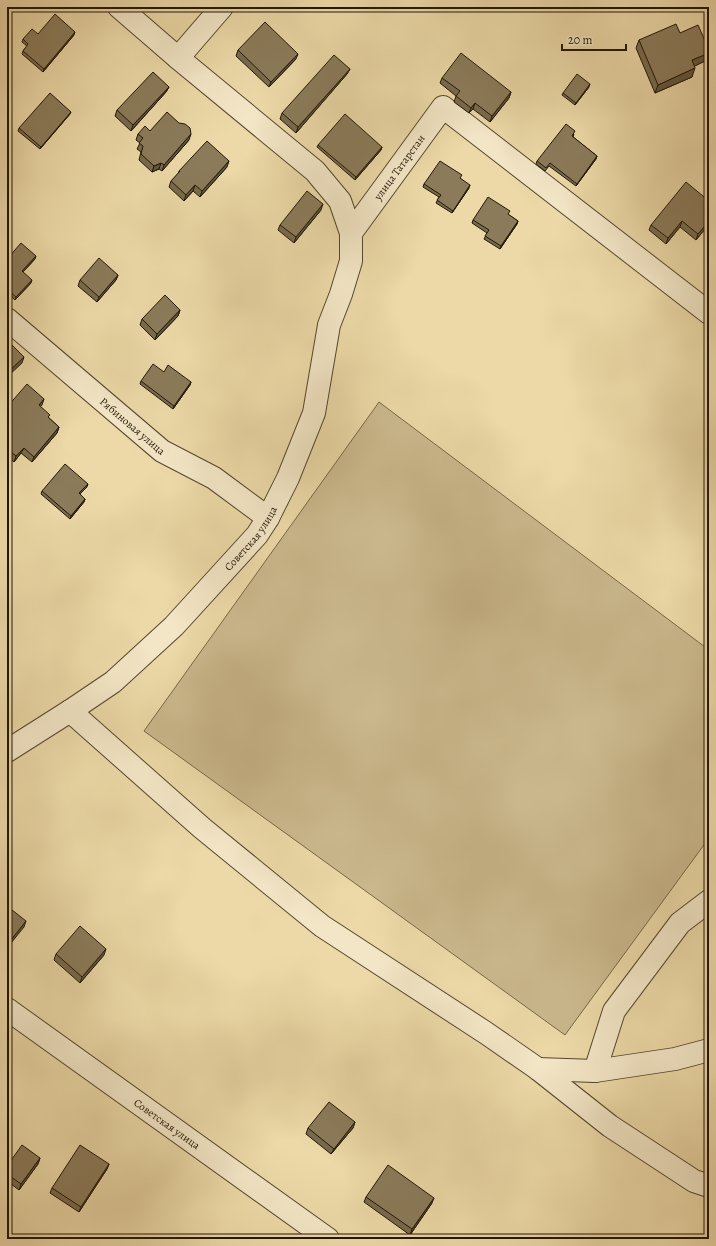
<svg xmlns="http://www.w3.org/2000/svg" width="716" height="1246" font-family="Alegreya,serif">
<rect width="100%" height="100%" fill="#ecd9a7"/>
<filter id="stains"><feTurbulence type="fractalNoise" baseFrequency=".005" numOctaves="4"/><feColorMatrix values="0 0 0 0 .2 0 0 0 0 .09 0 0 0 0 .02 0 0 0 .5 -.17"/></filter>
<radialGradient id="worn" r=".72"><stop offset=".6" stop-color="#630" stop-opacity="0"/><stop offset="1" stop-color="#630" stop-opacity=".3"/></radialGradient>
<!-- green -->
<path fill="#cab88c" stroke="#766749" d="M379,402l330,248v188l-144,197 -421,-304z"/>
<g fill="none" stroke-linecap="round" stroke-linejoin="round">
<!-- minor casing -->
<g stroke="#54472e" stroke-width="24">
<g id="minor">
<path id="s1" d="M119,7l59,51 137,113 25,30 11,32 92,-126 266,206"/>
<path d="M178,58l44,-51"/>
<path id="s2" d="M7,319l155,132 52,27 54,40"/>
<path d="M70,711l132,117 120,98 164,107 52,36 72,57 84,55 15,5"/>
<path id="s3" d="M7,751l63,-40 43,-29 61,-56 83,-91 11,-17 20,-40 26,-65 15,-88 12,-31 10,-33v-28"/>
<path id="s4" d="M7,1009l321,230"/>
<path d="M538,1069l57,2 80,-12 34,-9"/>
<path d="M595,1071l19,-60 66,-88 29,-22"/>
</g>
</g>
<!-- minor -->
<use href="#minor" stroke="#f3e6c6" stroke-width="22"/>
</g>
<!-- wall -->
<path fill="#786a4d" stroke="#221606" d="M680,33l27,27 -13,6 -2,11 -37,16 -19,-45 3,-8z
M38,34l36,1 -31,37 -21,-18 1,-3 4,-5 -5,-4 1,-3z
M238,50l58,9 -27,28 -33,-31z
M350,69l-3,5 -51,59 -16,-14 2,-6z
M442,78l69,14 -2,6 -19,24 -17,-13 -4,4 -15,-11 2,-6 -16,-13z
M169,87l-3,5 -35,39 -16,-15 2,-6z
M589,87l-14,18 -13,-10 1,-2z
M70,114l-30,35 -22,-18 1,-3z
M150,131l39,9 -27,31 -3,-2 -7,3 -13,-12 2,-8 -4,-3 3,-6 -4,-3 2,-6z
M574,134l-1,3 24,19 -1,3 -20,27 -27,-20 -4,5 -9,-7 1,-3z
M318,145l64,2 -1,3 -26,30 -38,-33z
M227,167l-27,30 -7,-6 -9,10 -15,-14 2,-6 7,-7 1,-3z
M461,179l8,9 -17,25 -16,-10 3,-6 -16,-10 1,-3z
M709,201v23l-13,16 -16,-13 -14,17 -17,-14 2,-5z
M321,210l-27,33 -16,-13 2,-5z
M509,215l9,6 -1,3 -17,25 -16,-10 3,-6 -15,-10 1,-3z
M7,259h28l-12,13 8,11 -16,17 -8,-7z
M118,275l-2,5 -19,22 -19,-16 2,-6z
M180,310l-2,6 -23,24 -15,-15 2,-6z
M164,372l27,10 -1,3 -17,24 -33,-25 1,-3z
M42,405l-2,2 9,11 10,9 -2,6 -25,29 -11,-9 -7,9 -7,-6v-49z
M87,487l-7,7 5,5 -1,3 -14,17 -29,-25 1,-3z
M56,954l48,1 -24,28 -26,-23z
M355,1122l-2,6 -22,26 -25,-20 2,-6z
M40,1158l-2,6 -19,26 -12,-9v-15z
M109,1164l-2,5 -28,43 -29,-19 2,-5z
M366,1197l66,6 -22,32 -46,-33z"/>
<!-- shaded-wall -->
<path fill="#61563f" stroke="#221606" d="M75,32l-1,3 -31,37 1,-3z
M709,53v2l-2,5 -18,9 3,-9z
M298,54l-2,5 -27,28 2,-5z
M695,68l-3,9 -37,16 3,-8z
M350,69l-3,5 -51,59 2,-6z
M590,84l-1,3 -14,18 1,-2z
M169,87l-3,5 -35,39 2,-6z
M511,92l-2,6 -19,24 2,-6z
M475,103l-2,6 -4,4 2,-5z
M71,112l-1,2 -30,35 1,-2z
M191,134l-2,6 -27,31 2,-6z
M382,147l-1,3 -26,30 1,-3z
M597,156l-1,3 -20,27 1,-2z
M229,161l-2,6 -27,30 2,-6z
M161,163l-2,6 -7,3 2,-6z
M195,185l-2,6 -9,10 2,-6z
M470,185l-1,3 -17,25 1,-2z
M323,204l-2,6 -27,33 2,-6z
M518,221l-1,3 -17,25 1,-3z
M682,221l-2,6 -14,17 2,-6z
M709,221v3l-13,16 2,-6z
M36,256l-1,3 -14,15 1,-3z
M118,275l-2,5 -19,22 2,-5z
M32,280l-1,3 -16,17 1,-3z
M180,310l-2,6 -23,24 2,-6z
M24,357l-2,6 -15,14v-4z
M191,382l-1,3 -17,24 1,-3z
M44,399l-2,6 -6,6 3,-6z
M59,427l-2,6 -25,29 2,-5z
M24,448l-3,5 -7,9 2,-6z
M88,484l-1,3 -9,9 1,-3z
M85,499l-1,3 -14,17 1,-3z
M26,921l-2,6 -17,21v-3z
M106,949l-2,6 -24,28 2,-6z
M355,1122l-2,6 -22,26 3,-5z
M40,1158l-2,6 -19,26 2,-6z
M109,1164l-2,5 -28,43 2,-5z
M434,1198l-2,5 -22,32 2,-6z"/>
<!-- building -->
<path fill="#8b7b5a" stroke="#221606" d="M55,14l20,18 -31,37 -21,-18 5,-7 -5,-5 9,-10 6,5z
M265,22l33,32 -27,28 -33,-32z
M676,24l4,9 18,-8 11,25v3l-17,7 3,8 -37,17 -19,-45z
M461,53l50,39 -19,24 -17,-13 -4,5 -15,-12 4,-5 -18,-13z
M334,55l16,14 -52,58 -16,-14z
M153,72l16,15 -36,38 -16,-15z
M577,74l13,10 -14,19 -13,-10z
M50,93l21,19 -30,35 -22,-19z
M167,112l12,11 6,1 5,4 1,6 -27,31 -3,-2 -7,3 -13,-12 2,-8 -4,-3 4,-5 -5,-4 7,-8 5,5z
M345,114l37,33 -26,30 -38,-32z
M566,124l9,7 -3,5 25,20 -20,28 -27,-21 -4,5 -9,-7z
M207,141l22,20 -27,30 -7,-6 -9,10 -15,-14 9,-10h-1z
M440,161l22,14 -2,3 10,7 -17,26 -16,-11 4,-5 -17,-11z
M686,182l23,19v20l-11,13 -16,-13 -14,17 -17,-13z
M307,191l16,13 -27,33 -16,-12z
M488,197l22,14 -2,3 10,7 -17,25 -16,-10 4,-6 -16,-10z
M21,243l15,13 -14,15 10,9 -16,17 -9,-8v-30z
M99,258l19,17 -19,22 -19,-17z
M165,295l15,15 -23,24 -15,-15z
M7,340l17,17 -17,16z
M153,364l11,8 4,-7 23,17 -17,24 -33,-25z
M27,384l17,15 -5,6 11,10 -2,2 11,10 -25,30 -10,-9 -8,8 -9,-7v-32l2,-3 -2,-2v-5z
M65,464l23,20 -9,9 6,6 -14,17 -29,-25z
M7,906l19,15 -19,24z
M80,926l26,23 -24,28 -26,-23z
M329,1102l26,20 -21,27 -26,-21z
M22,1145l18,13 -19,26 -14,-10v-8z
M80,1145l29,19 -28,43 -29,-19z
M388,1165l46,33 -22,31 -46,-32z
M219,1236l4,3h-7z"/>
<g text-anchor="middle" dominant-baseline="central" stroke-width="3" stroke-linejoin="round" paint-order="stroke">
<!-- street labels -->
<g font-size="11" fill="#221606" stroke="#f3e6c6">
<text stroke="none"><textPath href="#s1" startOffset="410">улица Татарстан</textPath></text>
<text stroke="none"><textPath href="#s2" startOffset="165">Рябиновая улица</textPath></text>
<text stroke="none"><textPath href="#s3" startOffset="326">Советская улица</textPath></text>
<text stroke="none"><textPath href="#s4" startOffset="197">Советская улица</textPath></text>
</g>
</g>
<!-- margin -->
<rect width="716" height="1246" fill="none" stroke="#ecd9a7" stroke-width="24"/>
<rect x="8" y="8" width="700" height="1230" fill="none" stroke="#221606" stroke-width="2"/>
<rect x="12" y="12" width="692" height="1222" fill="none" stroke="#221606"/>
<!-- scale -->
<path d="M562 44v6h64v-6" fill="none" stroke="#221606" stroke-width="2"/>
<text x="568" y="44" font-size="12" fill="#221606" stroke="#f3e6c6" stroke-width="3" paint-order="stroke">20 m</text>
<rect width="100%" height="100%" filter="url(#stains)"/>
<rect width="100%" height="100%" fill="url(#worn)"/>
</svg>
